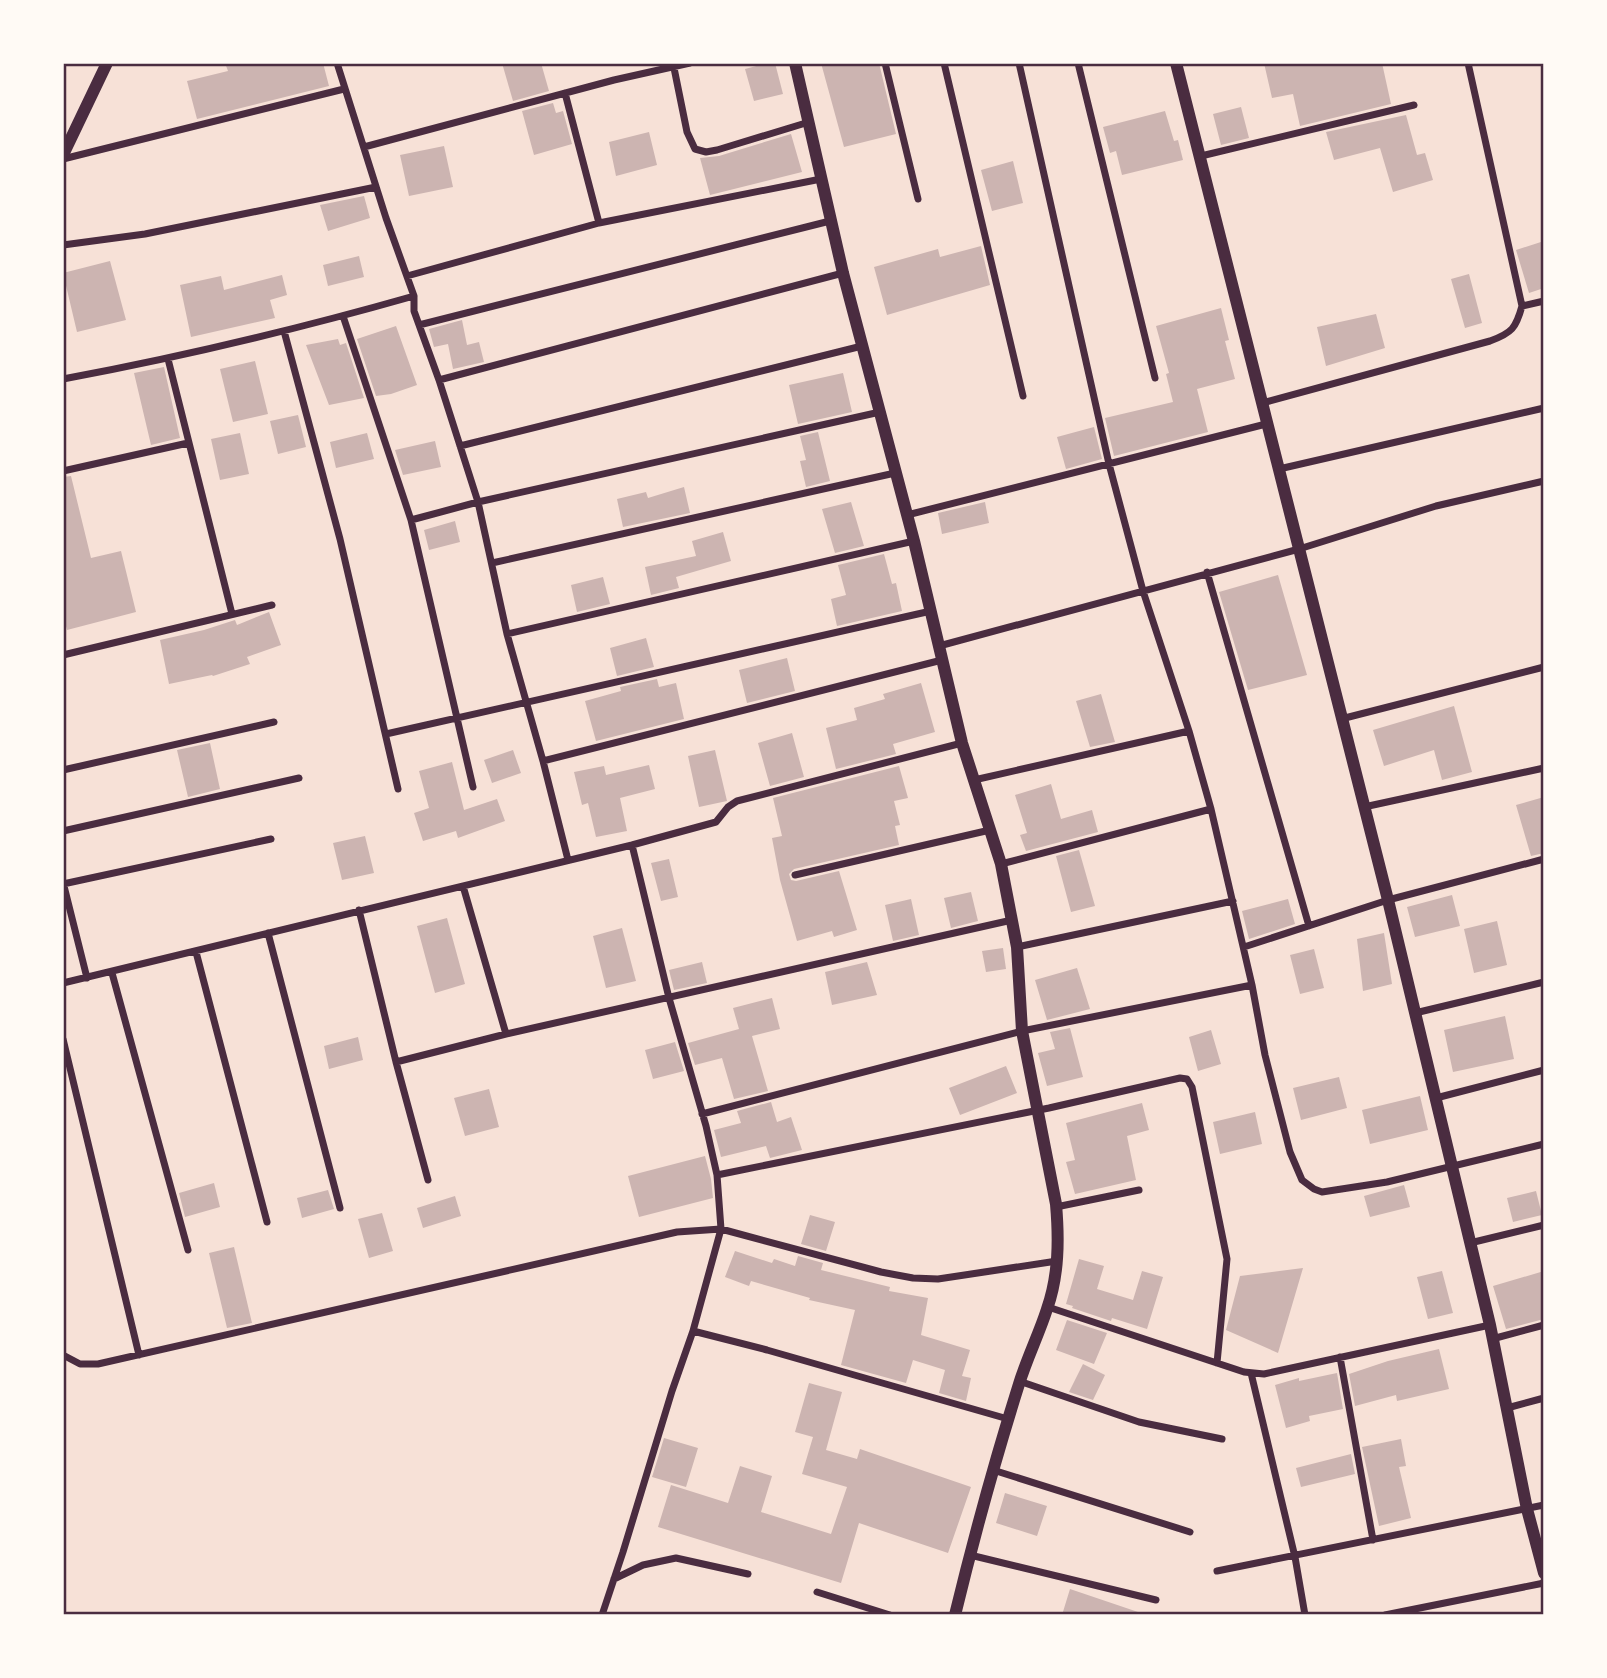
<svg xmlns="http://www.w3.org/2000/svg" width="1607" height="1678" font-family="Inter,sans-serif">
<rect width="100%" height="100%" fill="#f7e1d7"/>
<!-- building -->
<path fill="#ccb4b1" d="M225,63h98l6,23 -132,33 -10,-38 41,-10z
M502,63h39l8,28 -36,10z
M768,63h7l8,31 -29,7 -9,-32z
M821,63h58l17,71 -52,13z
M1264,63h118l9,41 -91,22 -7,-32 -21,4z
M553,103l3,10 7,-2 9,33 -38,11 -12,-44z
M1241,107l8,31 -28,7 -8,-31z
M1165,111l9,30 4,-1 5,20 -61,15 -6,-24 -6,2 -7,-26z
M1406,115l11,40 8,-2 8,27 -40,12 -13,-44 -46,12 -8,-28z
M649,132l8,33 -41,11 -7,-34z
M791,134l11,38 -92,23 -10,-37 19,-2z
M444,146l9,41 -44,9 -9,-41z
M1013,161l10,42 -31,8 -11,-41z
M364,196l6,22 -42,13 -8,-26z
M1544,241v47l-15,5 -13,-43z
M981,246l9,39 -103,30 -13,-48 64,-18 2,8z
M359,256l5,21 -36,9 -5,-21z
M110,261l16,59 -49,12 -14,-59z
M1469,274l13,49 -17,5 -14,-49z
M282,275l5,20 -17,5 5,18 -84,19 -11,-52 41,-9 3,14z
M1221,308l8,32 -4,1 10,38 -38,10 11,43 -94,24 -9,-38 68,-16 -7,-28 3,-1 -13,-47z
M1376,314l9,34 -59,18 -9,-39z
M462,320l5,25 12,-3 5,20 -31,7 -5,-25 -14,3 -5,-18z
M396,326l21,59 -26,9 -15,2 -19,-57z
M338,339l2,6 6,-2 18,55 -35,7 -23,-60z
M255,361l13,53 -35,8 -13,-53z
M164,367l16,71 -29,7 -17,-72z
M843,373l9,39 -54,12 -9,-39z
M298,415l8,32 -28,7 -8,-33z
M1094,427l8,32 -36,10 -9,-32z
M818,432l12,49 -24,6 -6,-26 6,-1 -6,-24z
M240,433l9,41 -29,6 -9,-41z
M367,433l7,26 -38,9 -6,-26z
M435,441l6,26 -38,8 -8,-25z
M71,476l20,82 30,-7 15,61 -69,18 -4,-15v-138z
M684,487l6,26 -67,14 -6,-28 29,-7 2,6z
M851,502l13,44 -29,7 -13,-44z
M985,502l4,21 -47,11 -4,-21z
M455,521l5,21 -31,8 -5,-20z
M723,532l8,29 -55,16 3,11 -28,7 -6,-28 51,-11 -4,-15z
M884,554l8,30 4,-1 6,28 -65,15 -6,-27 15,-4 -8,-30z
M1278,575l29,100 -59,15 -29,-98z
M603,577l7,27 -33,8 -6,-27z
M269,612l12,33 -34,12 3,7 -37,12 -1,-1 -43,9 -9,-44 44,-10 31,-10 2,5z
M646,638l8,29 -37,9 -7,-28z
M787,658l8,33 -48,12 -8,-33z
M657,679l2,8 17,-4 8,36 -88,22 -11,-40 36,-10 -1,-4z
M921,683l14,49 -42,12 3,10 -60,15 -10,-41 31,-8 -3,-12 31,-9 -2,-5z
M1101,694l14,48 -25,5 -14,-46z
M1454,706l18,66 -30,8 -8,-30 -50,16 -11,-36z
M792,733l12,44 -34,9 -12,-43z
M210,743l10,46 -32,8 -11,-47z
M513,750l8,23 -29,10 -8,-23z
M715,750l12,51 -28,6 -11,-51z
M452,762l12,48 33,-11 8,22 -47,17 -2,-7 -33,10 -9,-28 15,-5 -10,-37z
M649,765l6,24 -35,9 7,33 -31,6 -8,-34 -6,2 -8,-33 30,-6 2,9z
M899,766l9,32 -14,3 6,24 -5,1 4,19 -105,24 -5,5 2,6 5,1 43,-10 18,59 -23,7 -2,-6 -35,10 -17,-61 -8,-42 10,-2 -9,-38z
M1051,784l10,35 31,-9 6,22 -72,19 -6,-16 7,-2 -12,-38z
M1544,797v56l-13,3 -15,-51z
M365,836l9,37 -32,7 -9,-37z
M1079,850l16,56 -24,6 -15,-56z
M669,859l9,38 -17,4 -10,-38z
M971,892l7,29 -27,7 -7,-30z
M1452,895l8,31 -45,11 -8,-30z
M911,899l8,36 -26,6 -8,-36z
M1288,899l7,25 -46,15 -7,-28z
M447,918l18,66 -30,9 -18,-67z
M1497,921l10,44 -33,8 -10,-44z
M622,928l14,53 -30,7 -13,-52z
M1384,933l8,51 -29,7 -6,-52z
M1003,948l3,21 -20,3 -4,-21z
M1314,949l10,39 -24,6 -10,-39z
M702,962l5,21 -33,7 -5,-20z
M867,962l10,33 -45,10 -7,-33z
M1077,968l13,41 -43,11 -12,-40z
M772,998l8,31 -28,7 16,55 -34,8 -12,-41 -27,7 -7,-22 51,-14 -6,-21z
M1505,1016l9,43 -61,13 -9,-42z
M1070,1028l13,49 -36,9 -9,-33 17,-4 -5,-17z
M1211,1030l10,34 -23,7 -9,-34z
M358,1037l5,23 -34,9 -5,-23z
M675,1042l9,29 -31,8 -8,-29z
M1006,1066l11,27 -57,22 -11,-27z
M1339,1077l8,31 -46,12 -8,-32z
M489,1089l10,38 -34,9 -11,-38z
M1420,1096l8,34 -58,14 -8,-34z
M771,1102l6,20 14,-5 11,33 -32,8 -4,-12 -45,11 -7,-27 27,-7 -4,-12z
M1142,1103l7,27 -22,6 9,44 -61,14 -9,-32 9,-2 -9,-37z
M1255,1112l7,32 -42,10 -7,-32z
M705,1156l6,23 2,19 -74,19 -11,-41z
M214,1183l6,24 -35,10 -6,-24z
M1404,1185l6,22 -40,10 -6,-21z
M328,1190l6,19 -32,9 -5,-20z
M1536,1191l6,24 -29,7 -6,-24z
M455,1196l6,20 -38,12 -6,-20z
M382,1213l11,38 -24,7 -11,-39z
M810,1215l25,7 -9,29 -25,-7z
M234,1247l18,76 -25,5 -18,-75z
M735,1251l37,12 2,-4 21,7 3,-10 25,7 -2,7 69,17 -1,4 39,7 -7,37 49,15 -8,26 9,2 -5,23 -27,-8 6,-23 -32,-10 -7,23 -65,-18 14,-55 -46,-10 1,-2 -59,-17 -2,5 -24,-9z
M1079,1259l25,7 -7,23 36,11 9,-29 21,6 -16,52 -35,-11 -1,3 -39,-13 1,-2 -7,-2z
M1303,1268l-25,85 -52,-23 14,-54z
M1442,1271l11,42 -25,6 -11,-42z
M1544,1271v48l-38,10 -13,-43z
M1067,1320l40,13 -13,31 -38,-14z
M1439,1349l10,40 -52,12 -1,-6 -41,11 -6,-32 39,-13z
M1083,1364l22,11 -12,25 -24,-8z
M1337,1373l6,36 -34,7 1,5 -24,7 -11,-43 24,-7v3z
M809,1383l33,9 -16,58 31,9 3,-10 111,38 -23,66 -89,-30 -18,60 -183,-56 13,-42 57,18 12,-37 32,10 -11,36 70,22 16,-47 -45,-13 11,-37 -18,-5z
M664,1438l34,10 -12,39 -34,-10z
M1401,1439l5,27 -7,1 12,51 -32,8 -17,-79z
M1351,1454l4,20 -54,13 -5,-19z
M1005,1493l42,13 -10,30 -41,-13z
M1070,1589l68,23 -1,3h-75z"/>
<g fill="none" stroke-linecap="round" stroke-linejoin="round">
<!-- minor -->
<path stroke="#4a2c40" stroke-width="7" d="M337,63l49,155 28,78v15l25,69 39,122 29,132 36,127 399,-101
M673,63l14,69 8,17 11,3 11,-2 92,-28
M885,63l33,136
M944,63l79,333
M1019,63l90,401 34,127 46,140 22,78 41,176 13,70 25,97 12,28 12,9 8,3 65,-10 157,-38
M1078,63l77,315
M565,93l34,130
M364,147l250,-67 76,-17
M1201,156l213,-51
M63,159l281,-70
M63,245l82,-11 231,-47
M407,276l192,-53 222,-44
M1522,306l22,-5
M343,316l68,204 62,267
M419,325l411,-104
M284,331l56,208 58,250
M168,359l64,255
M63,379c118,-22 235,-50 351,-83
M439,380l404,-107
M1262,403l228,-62c22,-8 26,-13 32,-35l-54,-243
M460,446l402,-100
M1279,469l265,-61
M63,471l125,-28
M907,515l359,-91
M411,520l67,-18 402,-90
M492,563l403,-90
M1207,572l102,354
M507,634l407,-93
M939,646l360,-97 137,-43 108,-25
M63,655l209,-50
M1341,719l203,-52
M386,734l545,-123
M543,761l25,99
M63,770l211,-48
M974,780l215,-49
M1364,807l180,-39
M63,831l236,-53
M1001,864l210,-55
M795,875l195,-45
M63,882l24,96
M63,884l208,-45
M463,886l43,148
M359,910l37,152 32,118
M268,933l72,275
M1017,947l216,-46
M1244,947l144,-47 156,-41
M196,952l71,270
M112,973l76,277
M63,983l569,-138 84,-23 12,-15 9,-6 225,-58
M1415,1013l129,-31
M63,1039l76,316
M396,1062l110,-28 506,-114
M1436,1098l108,-28
M702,1114l320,-83 230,-46
M717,1175l332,-67 131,-30 7,1 5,8 35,172 -10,104
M1056,1207l83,-17
M1470,1243l74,-18
M1048,1307l196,65 20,2 226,-49
M693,1331l74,19 241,69
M1492,1339l52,-14
M63,1355l17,9h18l579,-132 44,-3 160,43 32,6 25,1 119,-18
M1340,1357l33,183
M1251,1373l44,184 10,58
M1019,1381l120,41 83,17
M1507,1408l37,-10
M993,1470l197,62
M970,1555l186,45
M1217,1571l327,-66
M614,1579l29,-14 33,-7 72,16
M817,1592l73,23
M602,1615l21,-63 49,-161 21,-60 28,-102 -4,-54 -11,-49 -37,-128 -37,-153
M1385,1615l159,-32"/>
<!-- tertiary -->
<path stroke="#4a2c40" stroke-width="12" d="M795,63l48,210 71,268 48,202 39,121 16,83 5,84 34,173c3,35 3,71 -9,105 -8,25 -20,49 -28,75 -24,76 -45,153 -64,231
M1176,63l212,837 102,425 37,184 17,64
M63,155l44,-92"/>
</g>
<!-- border -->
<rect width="1607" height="1678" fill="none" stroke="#fffaf5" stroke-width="130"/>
<rect x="65" y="65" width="1477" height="1548" fill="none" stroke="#4a2c40" stroke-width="2.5"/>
</svg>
